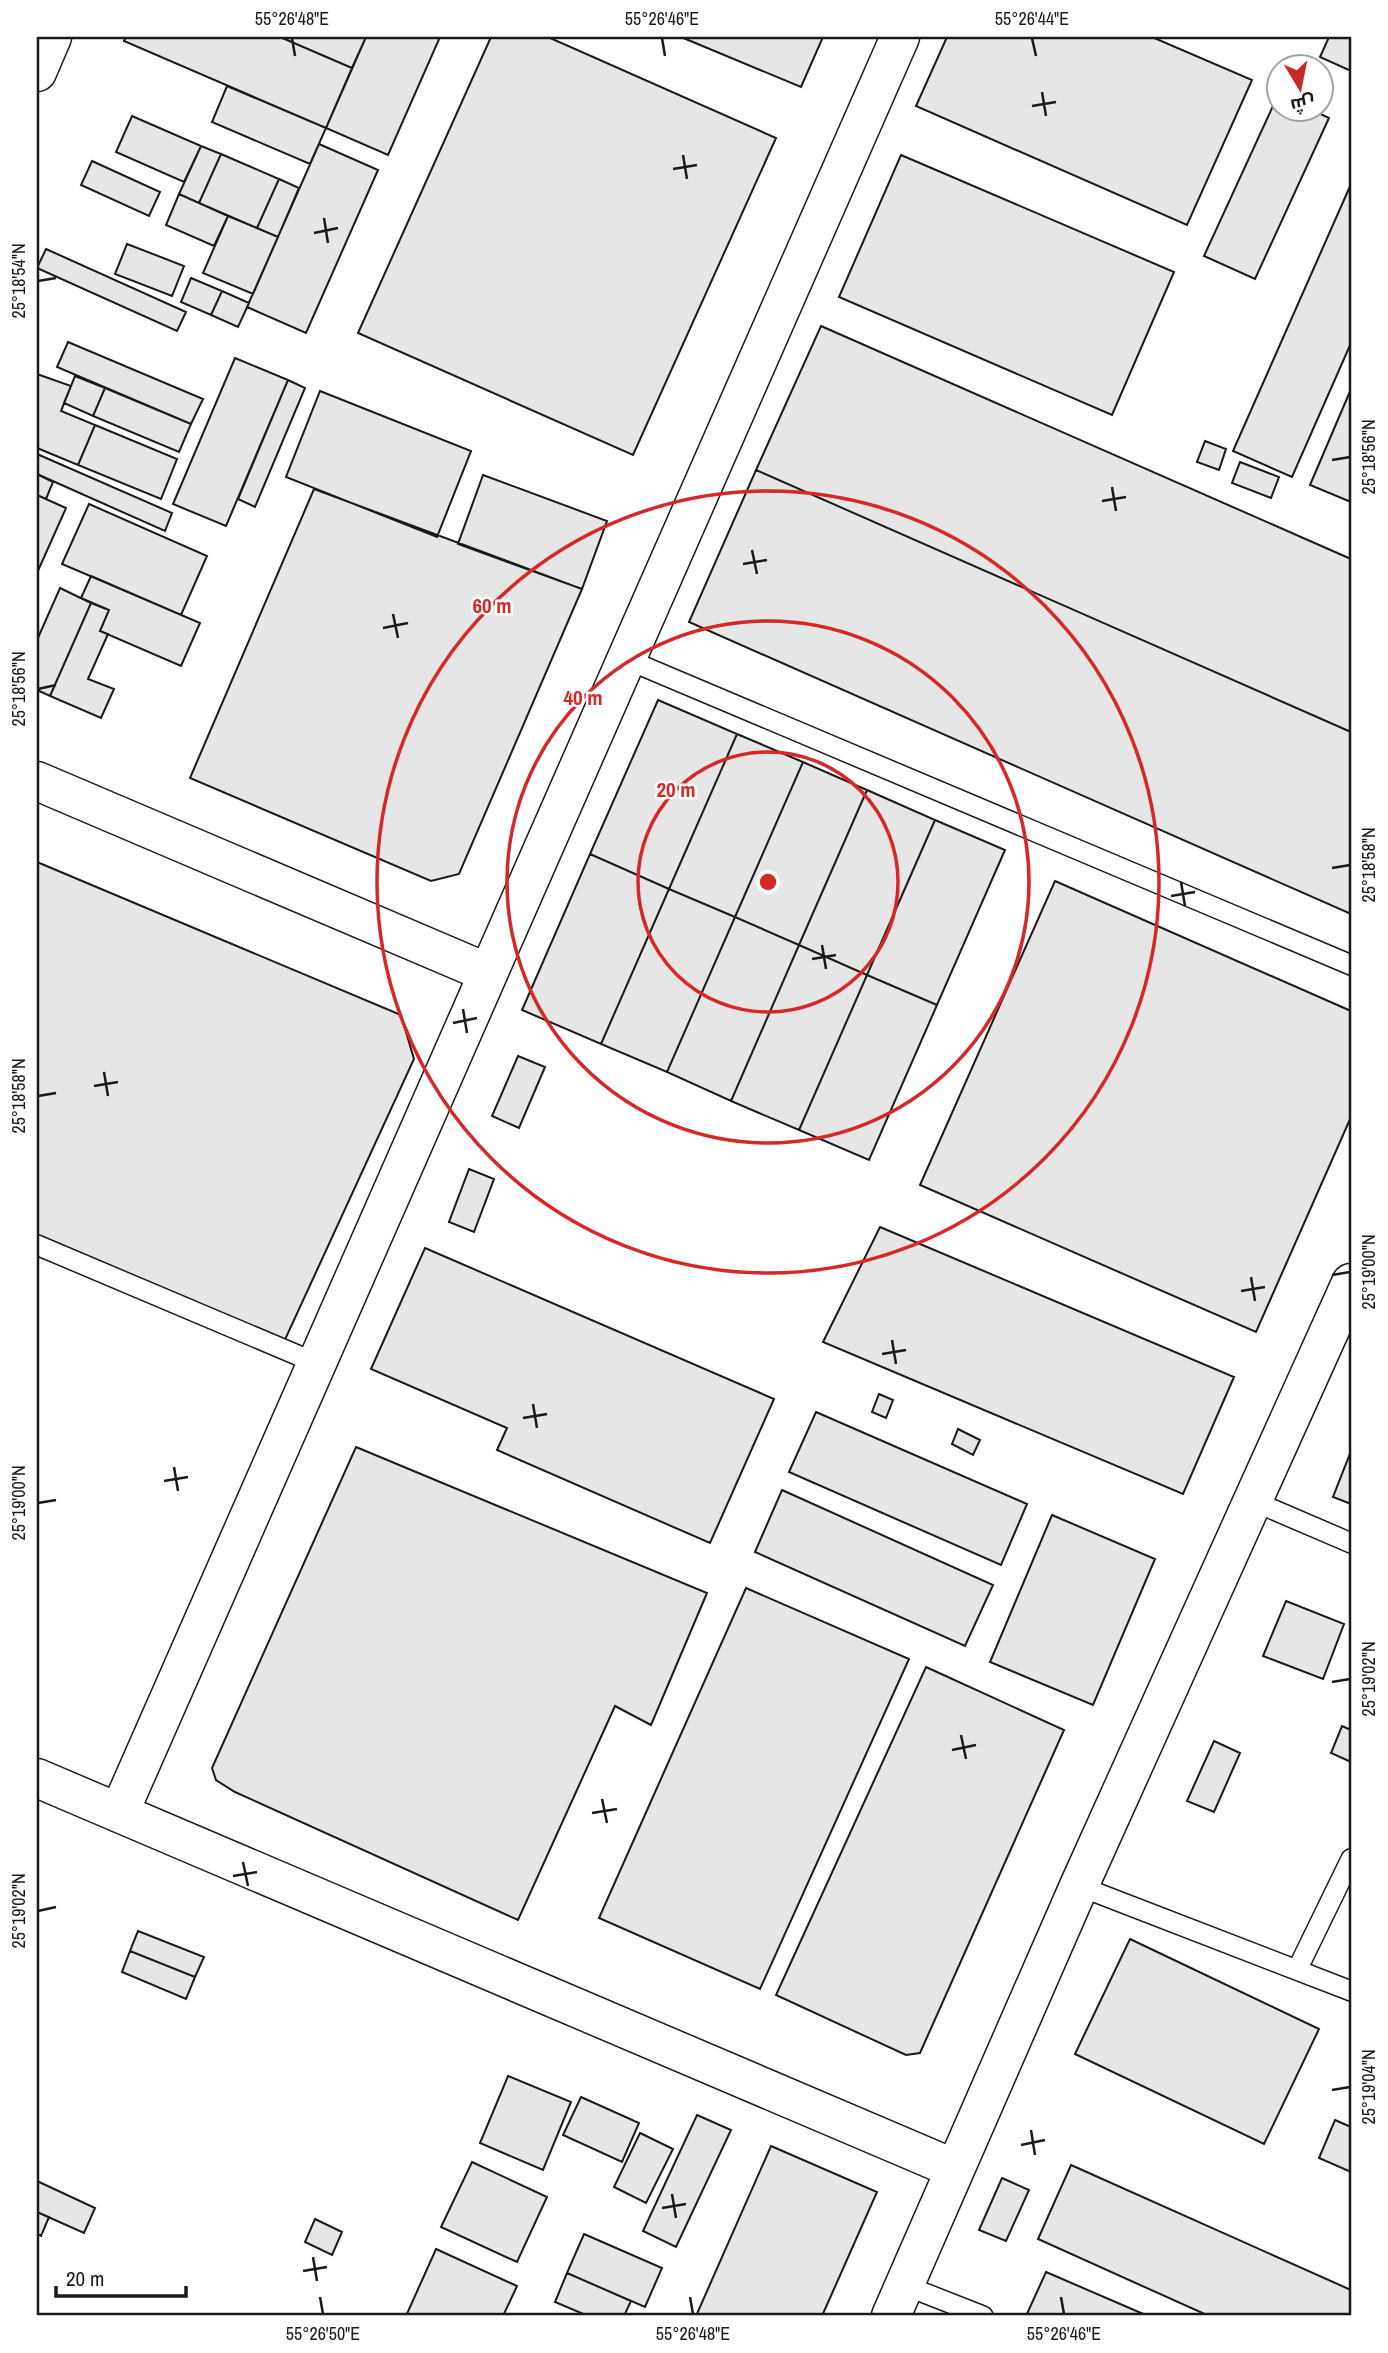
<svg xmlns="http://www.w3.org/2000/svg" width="1388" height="2353" font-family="'Archivo Narrow',Cairo,sans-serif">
<rect width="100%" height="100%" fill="#fff"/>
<!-- building -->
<path fill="#e6e6e6" stroke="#1a1a1a" stroke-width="2" d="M126,37h154l72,31 -26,60 -202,-87z
M280,37h86l-14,31z
M366,37h74l-52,118 -62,-27z
M491,37h57l228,101 -143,317 -275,-122z
M681,37h142l-22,50z
M947,37h205l100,43 -65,145 -271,-119z
M1329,37h22v34l-31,-14z
M227,86l99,42 -16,36 -98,-42z
M1278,95l2,13h28l21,10 -74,161 -51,-23z
M132,116l69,30 -17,36 -68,-30z
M319,144l59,26 -72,163 -59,-26z
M201,146l20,8 -22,49 -20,-9z
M221,154l58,25 -22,49 -58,-25z
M901,155l273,117 -62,143 -273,-118z
M92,161l68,31 -11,24 -68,-31z
M279,179l20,9 -21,49 -21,-9z
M1351,184v159l-59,134 -59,-26z
M179,194l49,22 -14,30 -48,-21z
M228,216l50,21 -25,57 -50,-21z
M127,244l57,22 -12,30 -57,-22z
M46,249l140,63 -9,19 -140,-63z
M191,278l31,13 -11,24 -30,-13z
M222,291l27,12 -11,24 -27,-12z
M821,326l530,233v173l-595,-262z
M68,342l135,57 -12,25 -134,-57z
M235,358l53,22 -62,146 -53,-22z
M37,374l34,12 -10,25 34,14 -17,40 -41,-17z
M75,376l30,12 -12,28 -29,-13z
M288,380l17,8 -50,119 -17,-8z
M105,388l86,36 -12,28 -86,-36z
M1351,389v113l-41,-17z
M320,391l151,60 -34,86 -151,-60z
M95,425l82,34 -16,40 -83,-34z
M1205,441l21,8 -7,21 -22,-8z
M37,454l135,59 -7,18 -128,-57z
M1240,462l39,15 -8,21 -39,-15z
M756,470l595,262v182l-662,-292z
M37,474l16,8 -7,17 -9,-4z
M483,475l124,46 -25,68 -124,-45z
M314,489l268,100 -123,285 -28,7 -241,-103z
M37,495l29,13 -29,65z
M89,504l118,52 -26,59 -119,-51z
M91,576l109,47 -19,43 -81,-35 9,-21 -28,-12z
M60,588l31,15 -41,93 -13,-6v-50z
M91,603l18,7 -9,21 8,3 -20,45 26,10 -13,29 -51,-22z
M658,700l79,34 -68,155 -79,-35z
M737,734l66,28 -68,155 -66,-28z
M803,762l64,28 -68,155 -64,-28z
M867,790l68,30 -68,155 -68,-30z
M935,820l70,30 -68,155 -70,-30z
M590,854l79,35 -68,155 -79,-34z
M37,862l364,153 13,44 -131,285 -246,-106z
M1055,881l296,130v106l-95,215 -336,-147z
M669,889l66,28 -68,155 -66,-28z
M735,917l64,28 -68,156 -64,-29z
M799,945l68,30 -68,155 -68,-29z
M867,975l70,30 -68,155 -70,-30z
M518,1056l27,11 -26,61 -27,-12z
M469,1169l25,10 -20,53 -25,-10z
M880,1227l354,150 -51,117 -360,-152z
M425,1248l349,151 -64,144 -213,-93 10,-22 -136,-59z
M879,1394l14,6 -7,18 -14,-6z
M816,1412l211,92 -26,61 -212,-93z
M958,1429l22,11 -7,15 -21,-11z
M356,1447l351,146 -56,132 -36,-19 -97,214 -283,-128 -19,-12 -4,-12z
M1351,1451v53l-18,-7z
M782,1490l211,95 -28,61 -210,-94z
M1052,1515l103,44 -62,146 -103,-43z
M746,1588l163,71 -149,330 -161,-71z
M1286,1601l58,23 -21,55 -60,-23z
M926,1667l138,63 -144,323 -14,2 -130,-60z
M1342,1726l9,4v32l-20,-9z
M1214,1741l26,12 -26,59 -27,-11z
M138,1931l66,26 -9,20 -65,-26z
M1130,1939l189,90 -55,115 -189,-90z
M130,1951l65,26 -9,22 -64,-27z
M508,2076l63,26 -28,68 -63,-27z
M581,2097l58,26 -17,39 -59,-27z
M697,2115l34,15 -55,117 -33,-16z
M1335,2120l16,7v45l-32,-14z
M640,2133l33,16 -27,54 -32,-16z
M771,2146l106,46 -55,124h-126z
M472,2162l75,35 -30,65 -76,-35z
M1071,2165l280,125v26h-142l-171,-77z
M1002,2178l27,12 -23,51 -27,-11z
M37,2181l58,27 -11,25 -47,-21z
M37,2212l12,5 -8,19 -4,-2z
M315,2219l27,13 -10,23 -27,-13z
M584,2234l78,34 -17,39 -78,-34z
M436,2249l81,37 -14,30h-97z
M1046,2272l102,44h-122z
M567,2273l64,28 -7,15h-36l-33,-14z"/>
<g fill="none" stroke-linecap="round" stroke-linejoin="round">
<!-- service casing -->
<g stroke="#1a1a1a" stroke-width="22">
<path id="service" d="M626,659l725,306
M37,1245l279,118
M1253,1501l98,42
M1079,1886l272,105
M1297,1970l54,-111
M904,2285l79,31"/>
</g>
<!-- minor casing -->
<g stroke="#1a1a1a" stroke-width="41">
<path id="minor" d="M37,72l15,-35
M37,781l451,192
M37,1778l918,391
M119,1813l781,-1776
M891,2316l188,-430 272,-603"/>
</g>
<!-- service -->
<use href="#service" stroke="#fff" stroke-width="19"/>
<!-- minor -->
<use href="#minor" stroke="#fff" stroke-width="38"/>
</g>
<!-- ticks -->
<path fill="none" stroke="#1a1a1a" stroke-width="2.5" d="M292,38l3,18M662,38l3,18M1032,38l4,18M1042,92l4,24M1032,106l24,-4M683,155l4,24M673,169l24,-4M324,218l4,25M314,233l24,-5M38,281l18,-3M1332,460l18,-3M1112,487l4,24M1102,501l24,-4M752,550l5,24M743,564l24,-4M393,614l5,24M383,628l25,-5M38,689l18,-4M1332,868l18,-3M1181,882l4,24M1171,896l24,-4M822,945l4,24M812,959l24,-4M463,1009l4,24M453,1023l24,-5M104,1072l4,24M94,1086l24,-4M38,1096l18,-3M1332,1275l18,-3M1251,1277l4,24M1241,1291l24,-4M892,1340l4,24M882,1354l24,-4M533,1404l4,24M523,1418l24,-4M174,1467l4,24M164,1481l24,-4M38,1503l18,-3M1332,1682l18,-3M961,1735l5,24M952,1750l24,-5M602,1799l5,24M592,1813l25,-4M243,1862l5,24M233,1876l24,-4M38,1911l18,-4M1332,2090l18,-3M1031,2130l4,25M1021,2145l24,-5M672,2194l4,24M662,2208l24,-4M313,2257l4,24M303,2271l24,-4M320,2297l3,17M690,2297l3,17M1061,2297l3,17"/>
<!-- distance rings -->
<g fill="none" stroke="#d62828" stroke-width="3.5">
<circle cx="768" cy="882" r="130"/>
<circle cx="768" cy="882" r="261"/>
<circle cx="768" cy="882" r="391"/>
</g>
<circle cx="768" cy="882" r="10" fill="#d62828" stroke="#fff" stroke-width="3.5"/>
<g font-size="21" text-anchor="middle" font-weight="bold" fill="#d62828" stroke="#fff" stroke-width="5" stroke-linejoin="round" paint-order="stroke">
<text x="492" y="613">60 m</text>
<text x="583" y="705">40 m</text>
<text x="676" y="797">20 m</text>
</g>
<!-- border -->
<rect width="1388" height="2353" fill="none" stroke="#ffffff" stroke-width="77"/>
<!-- north arrow -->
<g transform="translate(1300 88) rotate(170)"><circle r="33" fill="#ffffff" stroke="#a3a3a3" stroke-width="2"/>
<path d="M0-5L12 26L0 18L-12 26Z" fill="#c62828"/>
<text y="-10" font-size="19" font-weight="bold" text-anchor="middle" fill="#1a1a1a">ش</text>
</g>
<!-- scale -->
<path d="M56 2286v10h130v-10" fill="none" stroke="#1a1a1a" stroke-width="3.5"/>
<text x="66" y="2286" font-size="21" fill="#1a1a1a" stroke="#ffffff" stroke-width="5" paint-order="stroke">20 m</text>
<rect x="38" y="38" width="1312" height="2276" fill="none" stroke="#1a1a1a" stroke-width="2.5"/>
<g font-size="18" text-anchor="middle" fill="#1a1a1a">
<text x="292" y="25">55°26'48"E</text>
<text x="662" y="25">55°26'46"E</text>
<text x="1032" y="25">55°26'44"E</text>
<text transform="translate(19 281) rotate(-90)" y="6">25°18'54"N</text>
<text transform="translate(1369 457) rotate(-90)" y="6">25°18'56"N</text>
<text transform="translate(19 689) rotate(-90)" y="6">25°18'56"N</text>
<text transform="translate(1369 865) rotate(-90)" y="6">25°18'58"N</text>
<text transform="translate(19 1096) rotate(-90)" y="6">25°18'58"N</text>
<text transform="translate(1369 1272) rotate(-90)" y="6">25°19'00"N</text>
<text transform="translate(19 1503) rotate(-90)" y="6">25°19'00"N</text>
<text transform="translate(1369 1679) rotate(-90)" y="6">25°19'02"N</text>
<text transform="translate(19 1911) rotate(-90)" y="6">25°19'02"N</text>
<text transform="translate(1369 2087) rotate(-90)" y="6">25°19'04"N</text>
<text x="323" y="2340">55°26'50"E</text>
<text x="693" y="2340">55°26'48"E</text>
<text x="1064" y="2340">55°26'46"E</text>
</g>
</svg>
